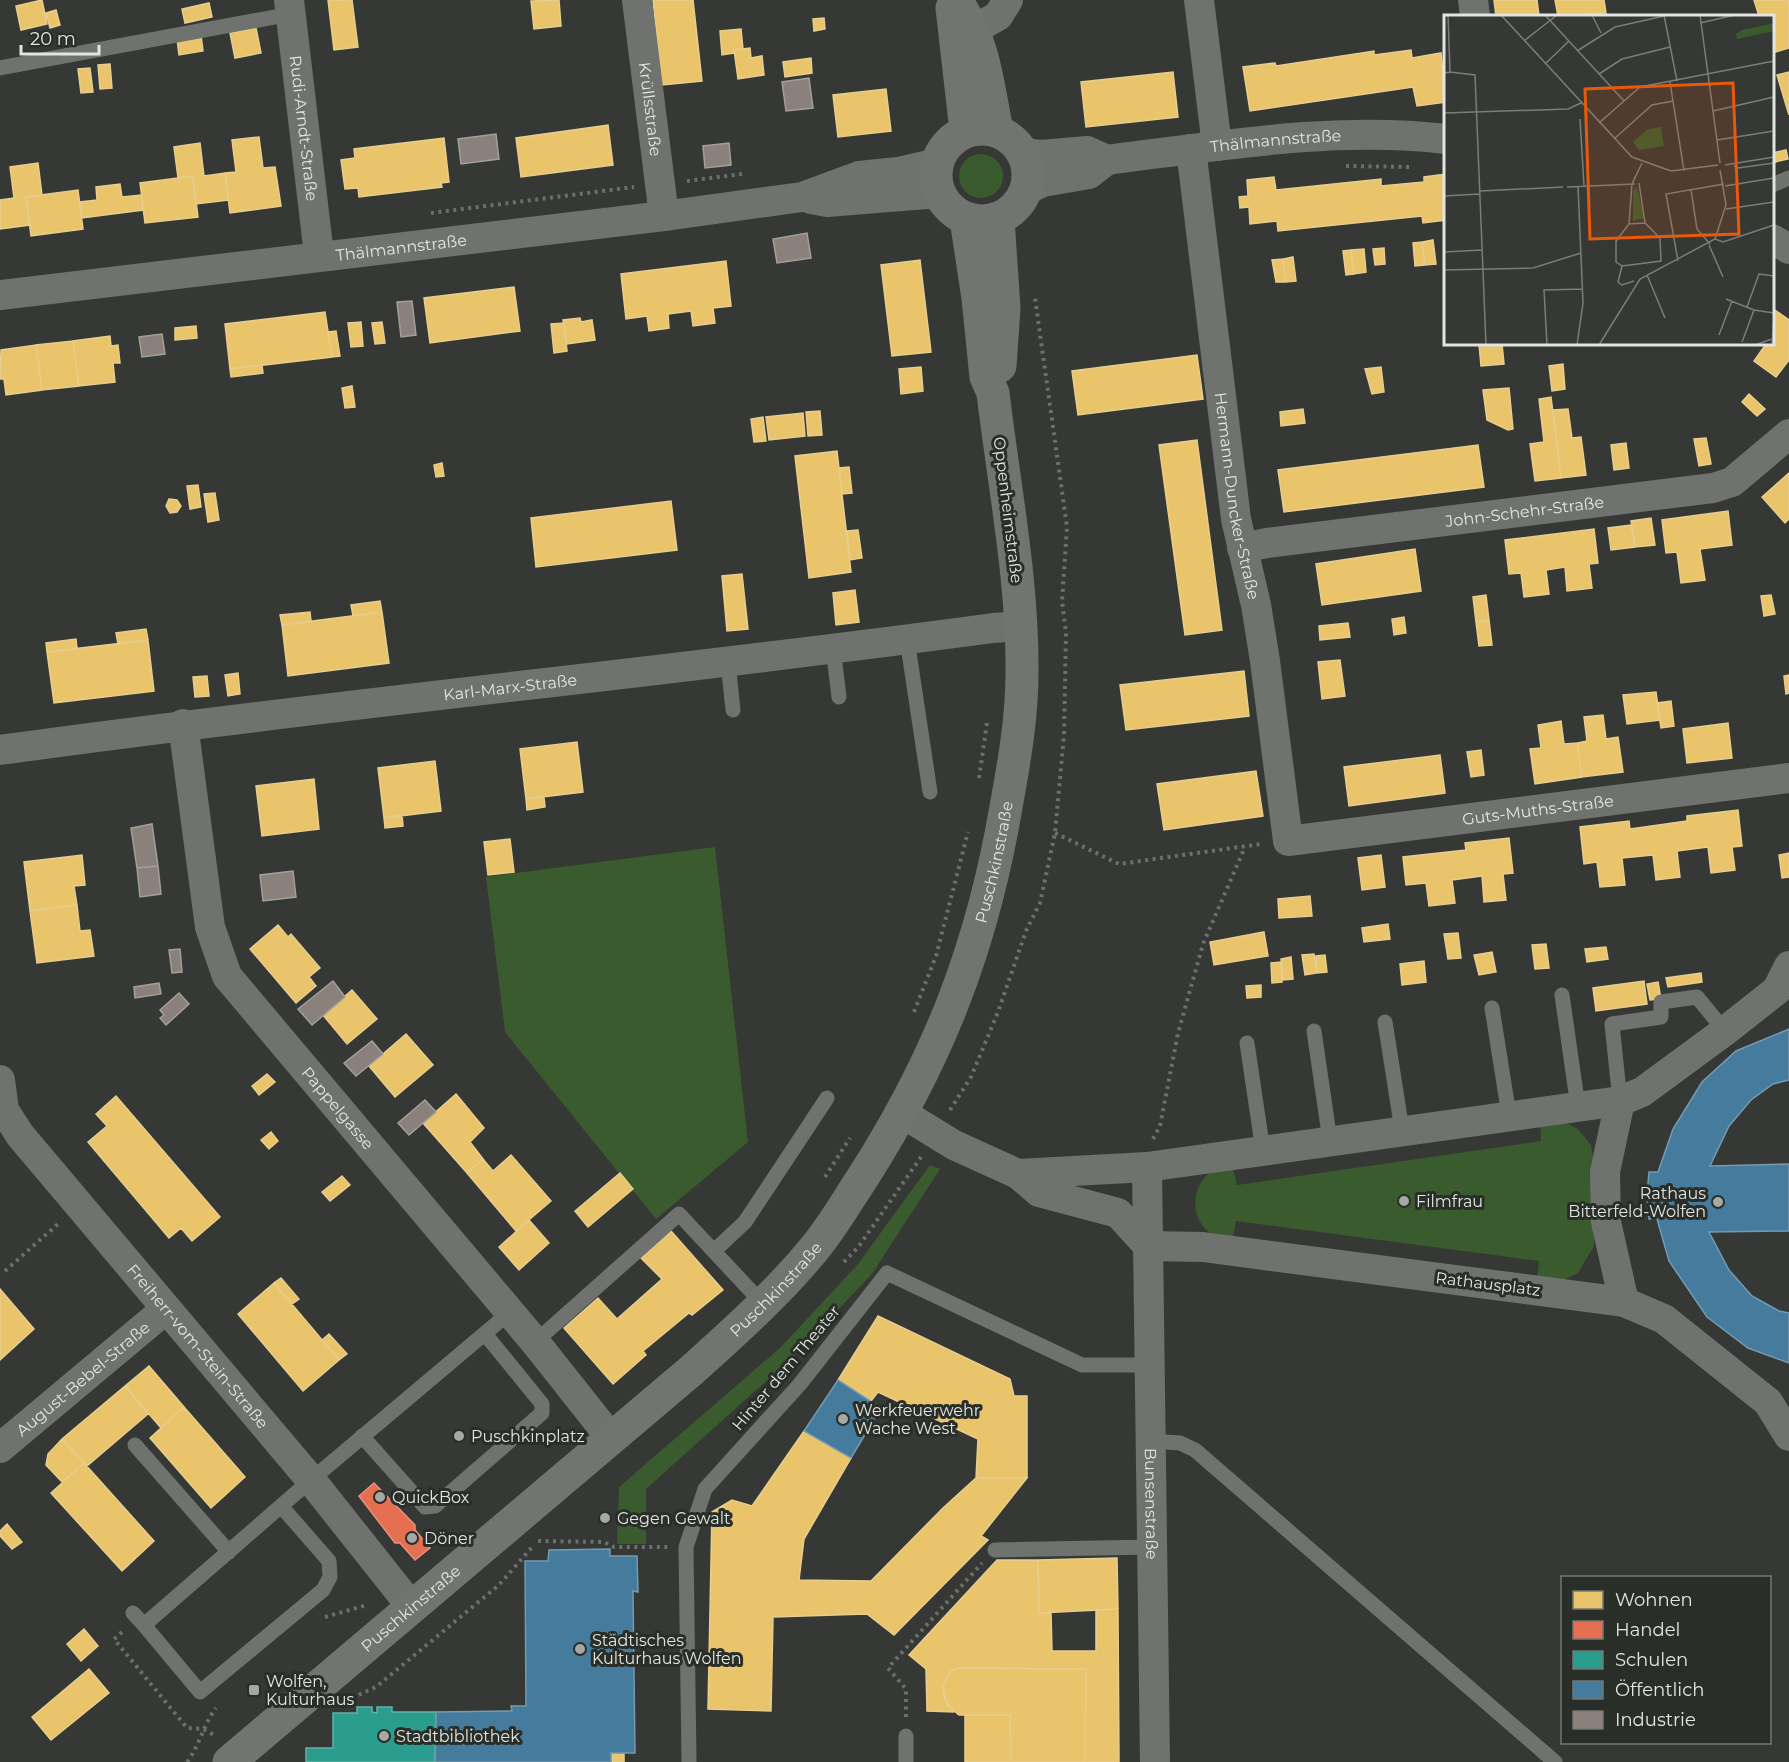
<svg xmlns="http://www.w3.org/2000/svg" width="1789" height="1762" font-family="Montserrat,sans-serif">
<rect width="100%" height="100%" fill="#353834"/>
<!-- green -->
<path fill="#3a5b2e" d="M959 176a22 22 0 1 1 44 0a22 22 0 1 1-44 0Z
M715,847l33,295 -92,77 -151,-187 -19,-155z
M1540,1120l25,2 13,7 13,16 4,24v50l-1,27 -16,27 -18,9h-23l2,-21 -303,-40 -4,20c-6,-2 -16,-4 -22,-8 -19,-13 -19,-43 -3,-58 6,-7 17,-9 25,-11l5,21 304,-44z
M930,1165l10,4 -68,105 -80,84 -146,131v55h-29l2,-57 162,-140 77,-83z"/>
<!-- homes -->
<path fill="#e9c46a" stroke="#e7ce8e" stroke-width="1.5" d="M42,0l5,24 -26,6 -5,-24z
M328,0h24l6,47 -24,3z
M559,0l2,26 -27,3 -3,-28z
M653,0h40l9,81 -40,4z
M1494,0h43l2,16h-43z
M1555,0h49l2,13 -48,3z
M1754,0h35v48l-17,5v-37h-13z
M209,3l3,14 -27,6 -3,-14z
M56,10l4,15 -10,3 -4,-15z
M824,18l1,11 -11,2 -1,-12z
M256,28l5,25 -26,5 -5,-25z
M741,29l2,20 -9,1 1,3 -13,2 -2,-24z
M201,35l2,16 -24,4 -2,-16z
M750,48l1,10 11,-2 2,19 -26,4 -4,-29z
M1411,50l1,8 29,-5 5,49 -29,4 -4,-19 -163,24 -7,-44 32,-4 1,3 98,-15v4z
M811,58l1,15 -27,4 -2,-15z
M110,64l2,24 -12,1 -2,-24z
M90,68l3,24 -12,1 -3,-24z
M1173,72l5,45 -92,10 -5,-45z
M1789,72v43l-12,-40z
M886,89l5,42 -53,6 -5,-42z
M608,125l5,40 -92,12 -5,-39z
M259,137l4,31 12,-1 6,39 -51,7 -5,-40 11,-1 -4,-32z
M444,138l5,44 -8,1 1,4 -83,10 -1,-9 -13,1 -4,-29 14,-2 -1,-9z
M200,143l4,33 21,-3 3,27 -32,4 -3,-28 -15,2 -4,-31z
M1786,150l2,9 -13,3 -3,-9z
M38,163l4,32 -16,2 4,28 -30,4v-29l14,-2 -4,-31z
M1446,174v46l-23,3 -1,-7 -144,15 -1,-10 -27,3 -1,-17 -9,1 -1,-11 9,-1 -1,-16 27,-3 2,13 105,-11v7l43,-4v-5z
M193,176l5,41 -53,6 -5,-40z
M120,184l2,13 19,-2 2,15 -61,8 -2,-16 17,-2 -1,-13z
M78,190l5,39 -52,7 -5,-39z
M1433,240l3,24 -11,1 -3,-23z
M1422,242l3,23 -10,1 -2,-23z
M1384,248l1,16 -10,1 -2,-16z
M1364,249l2,23 -12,2 -3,-24z
M1351,250l3,24 -8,1 -3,-24z
M1293,257l3,24 -10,1 -3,-23z
M1283,259l3,23h-10l-4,-22z
M920,260l11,92 -39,4 -11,-91z
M726,261l5,45 -18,2 2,15 -22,3 -2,-15 -23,3 1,14 -20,3 -2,-15 -21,3 -5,-45z
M514,287l6,44 -90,12 -6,-45z
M1772,308l17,12v40l-13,17 -22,-16 12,-17h6z
M325,312l7,45 -102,12 -5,-45z
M580,318l1,4 11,-2 3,20 -28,4 -4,-24z
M361,322l2,24 -12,1 -3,-24z
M382,322l3,21 -10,1 -3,-21z
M564,323l3,28 -13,2 -3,-29z
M196,326l1,12 -22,2v-12z
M336,331l4,25 -8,1 -4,-25z
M110,336l1,10 7,-1 2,18h-7l2,19 -36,4 -6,-45z
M73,341l6,45 -37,4 -6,-45z
M1479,344h23l2,20 -23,2z
M36,345l6,45 -36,5 -2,-16h-4l1,-29z
M1197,355l6,44 -125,16 -6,-44z
M1563,364l2,25 -13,2 -3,-25z
M262,365l1,8 -32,4 -1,-8z
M921,367l2,24 -22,3 -2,-25z
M1381,367l3,25 -12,2 -7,-25z
M352,386l3,21 -10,1 -3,-20z
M1509,388l4,41 -5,1 -21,-10 -4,-30z
M1749,394l16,15 -8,7 -15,-14z
M1551,397l10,81 -26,3 -5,-37 14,-2 -5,-43z
M1303,409l2,14 -24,3 -1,-14z
M1568,409l4,29 9,-1 5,38 -25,3 -8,-68z
M820,411l2,24 -14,1 -2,-24z
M803,413l2,23 -36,4 -3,-23z
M763,417l3,24 -12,1 -3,-23z
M1706,438l5,26 -12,2 -5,-27z
M1197,440l25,190 -37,5 -26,-190z
M1626,443l3,25 -15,2 -3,-25z
M1478,445l6,42 -200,25 -6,-42z
M837,451l14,121 -42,6 -14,-122z
M442,463l2,13 -8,1 -2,-12z
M849,467l3,26 -10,1 -3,-26z
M1789,473v46l-4,4 -23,-26z
M198,485l3,22 -11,2 -3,-23z
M215,493l4,27 -11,2 -4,-28z
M169,499l8,1 4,6 -4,6 -7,1 -4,-7z
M671,501l6,49 -141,17 -5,-49z
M1728,511l4,34 -32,4 5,31 -24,3 -4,-31 -11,1 -4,-33z
M1651,518l4,27 -20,2 -4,-26z
M1631,525l4,22 -24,3 -3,-22z
M1594,529l4,34 -9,1 3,24 -25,3 -2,-24 -19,3 3,24 -25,3 -3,-24 -12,1 -4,-34z
M858,530l4,28 -12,2 -3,-29z
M1415,549l6,42 -99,14 -6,-41z
M742,574l6,55 -21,2 -5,-55z
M855,590l4,32 -23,3 -3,-32z
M1486,595l3,25 -13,2 -3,-25z
M1771,595l4,19 -11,2 -3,-20z
M380,601l2,11 -29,4 -2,-11z
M310,612l1,9 -29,4 -2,-10z
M382,612l7,51 -101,13 -6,-51z
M1404,617l2,16 -12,2 -2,-16z
M1489,620l3,25 -13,1 -3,-24z
M1348,623l2,14 -30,3 -1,-14z
M146,629l2,11 -30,4 -2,-11z
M76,639l1,10 -30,3 -1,-9z
M148,640l6,51 -100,12 -7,-51z
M1340,660l5,36 -23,3 -4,-37z
M1244,671l5,45 -123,14 -6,-45z
M238,673l2,21 -12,2 -3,-21z
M1789,675v18l-3,1 -2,-18z
M207,676l2,20 -14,1 -2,-20z
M1656,692l4,28 -33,4 -4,-29z
M1671,701l3,25 -13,2 -4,-25z
M1603,715l3,24 12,-2 5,35 -41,5 -5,-34 10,-2 -3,-24z
M1561,721l3,23 13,-1 5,34 -47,7 -5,-35 11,-1 -3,-23z
M1728,723l4,35 -45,5 -4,-34z
M577,742l6,50 -57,7 -6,-50z
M1481,750l3,25 -13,2 -4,-25z
M1440,755l5,38 -96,13 -5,-39z
M435,761l6,50 -57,7 -6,-50z
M1256,771l7,45 -99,14 -7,-46z
M314,779l5,50 -57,7 -6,-50z
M544,797l1,10 -18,3 -1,-11z
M1738,810l4,36 -10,1 3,23 -24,3 -3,-26 -31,4 3,26 -24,3 -3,-25 -31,3 3,27 -25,2 -3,-25 -13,2 -4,-37 49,-6 1,8 57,-8v-5z
M402,815l1,11 -18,2 -1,-10z
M1509,838l4,35 -10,1 3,26 -22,2 -2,-26 -30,4 3,23 -26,3 -3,-23 -20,2 -3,-28 63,-7 -1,-7z
M510,839l4,33 -26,3 -4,-33z
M1789,853v24l-7,1 -3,-23z
M82,855l3,30 -11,1 3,19 -47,6 -6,-49z
M1381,855l4,32 -23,3 -4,-32z
M1310,896l2,20 -33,2 -1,-19z
M77,905l3,26 10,-1 4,26 -57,7 -7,-52z
M1388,924l2,15 -26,3 -2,-14z
M278,925l10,12 3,-3 29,34 -11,9 7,9 -20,17 -46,-54z
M1264,932l4,24 -54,9 -4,-23z
M1458,933l3,25 -13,1 -4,-25z
M1546,944l3,24 -14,1 -3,-24z
M1606,947l2,12 -21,3 -2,-13z
M1492,952l4,20 -17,3 -5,-20z
M1314,954l3,19 -12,2 -3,-20z
M1325,955l2,17 -10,1 -1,-17z
M1291,957l2,22 -10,1 -2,-21z
M1424,961l2,21 -24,3 -2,-21z
M1281,962l1,20 -10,1 -1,-20z
M1701,973l1,9 -34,5 -2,-9z
M1644,981l3,23 -51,7 -3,-23z
M1658,982l3,17 -11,1 -3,-16z
M1261,985v12l-14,1 -1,-12z
M352,990l25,29 -30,25 -24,-29z
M406,1034l27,31 -38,32 -26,-31z
M267,1074l8,8 -16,13 -7,-9z
M456,1094l28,34 -14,14 13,17 -16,14 -44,-50z
M116,1096l104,121 -28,24 -11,-13 -12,10 -81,-96 19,-16 -11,-12z
M271,1132l7,9 -9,8 -8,-9z
M511,1155l40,46 -35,30 -49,-58 16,-14 10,12z
M620,1173l13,16 -45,38 -13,-16z
M342,1176l8,9 -20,16 -8,-9z
M529,1220l20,23 -30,27 -20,-23z
M671,1231l52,59 -31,25 -3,-2 -46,38 3,4 -33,29 -49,-56 34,-30 19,21 45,-40 -21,-21z
M281,1278l18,21 -7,5 -18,-21z
M274,1283l65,77 -36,31 -65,-77z
M0,1289l34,40 -34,31z
M878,1316l132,63 4,17h13v82h-51l2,-39 -100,-47 -7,9 -33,-21z
M329,1334l18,20 -8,6 -17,-20z
M149,1366l35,41 -23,21 -36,-42z
M125,1386l23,28 -61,52 -25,-27z
M184,1407l61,70 -34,31 -61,-70z
M804,1431l47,27 -47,81 -5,41 72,1 72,-73 33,-30h51l-46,58 7,4 -94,95 -27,-21 -94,3 -2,94 -63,-2 4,-197 20,-12 20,6z
M62,1439l22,24 -22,19 -16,-17 2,-11z
M84,1463l70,78 -32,30 -71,-78z
M7,1524l15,18 -10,7 -12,-13v-5z
M1117,1558l1,51 -79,4 -1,-53z
M997,1560h41l1,53 12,-1 1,39h44v-41l22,-1 1,153h-34l1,-93 -129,-1 -7,4 -7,13 1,13 9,14 -26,-1 -1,-42 -17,-14z
M84,1629l14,17 -17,15 -14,-17z
M957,1668l129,1 -1,93h-74l-1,-47h-51l-12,-10 -4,-20 7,-13z
M89,1669l20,24 -58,47 -19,-23z
M965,1715h45l1,47h-46z
M612,1754h12v8h-12z"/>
<!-- shops -->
<path fill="#e76f51" stroke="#e6927c" stroke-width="1.5" d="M374,1483l41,42v5l15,18 -15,12 -15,-17h-5l-36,-47z"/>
<!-- schools -->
<path fill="#2a9d8f" stroke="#61b3a8" stroke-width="1.5" d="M357,1707h15v5l5,1v-6h15v5h44l-1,50h-129v-14h27v-35h24z"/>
<!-- public -->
<path fill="#457b9d" stroke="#749bb1" stroke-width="1.5" d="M1789,1029v51l-16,4 -22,16 -22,26 -19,40 79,-2v67l-80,1 20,38 23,26 27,15 10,2v50l-41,-15 -41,-31 -38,-56 -12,-42h-8l-2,-24 2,-23h9l15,-43 29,-47 34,-31z
M838,1380l43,28 -30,50 -47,-27z
M610,1549v7h27l1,36 -5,-1 2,162h-24v9h-176l1,-50 76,-1 -1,-5h15l-1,-145h23l1,-11z"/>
<!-- industry -->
<path fill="#8a817c" stroke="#a49f9a" stroke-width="1.5" d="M809,78l4,30 -27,3 -4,-29z
M496,134l3,25 -38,5 -3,-25z
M729,143l2,22 -26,3 -2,-22z
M807,233l4,25 -34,5 -4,-24z
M412,301l4,34 -15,2 -4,-35z
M162,334l3,20 -23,3 -3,-20z
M152,824l6,42 -21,2 -6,-40z
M158,866l3,28 -21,3 -3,-29z
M293,871l3,26 -33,4 -3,-26z
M180,949l2,23 -10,1 -3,-23z
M333,981l12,16 -33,28 -14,-16z
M159,983l2,11 -26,4 -1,-11z
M179,993l10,11 -23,21 -6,-7 4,-3 -4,-5z
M372,1041l11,13 -27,22 -12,-13z
M425,1100l11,12 -27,23 -11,-12z"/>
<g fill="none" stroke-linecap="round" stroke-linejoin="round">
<!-- path -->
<path stroke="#6c6f6c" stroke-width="4" stroke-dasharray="3 4.5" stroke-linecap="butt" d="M1346,166l65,1
M687,181l55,-7
M431,213l203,-26
M979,778l8,-55
M1055,833l64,31 142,-20
M914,1012l22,-56 32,-124
M950,1110l21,-33 27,-65 28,-81 14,-28 15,-70 9,-98 2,-102 -4,-32 5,-74 -32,-229
M1153,1139l7,-13 18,-93 25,-89 42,-97
M825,1177l25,-39
M844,1262l15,-16 62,-89
M5,1271l54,-48
M538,1541l66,1 10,5h54
M325,1617l42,-12
M122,1632l-8,7 73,89 16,1 13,7
M352,1698l24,-11 123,-102 34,-39
M906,1717v-28l-18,-21 94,-105
M187,1762c13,-17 16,-37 29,-54"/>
<!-- lane -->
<path stroke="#707270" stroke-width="15" d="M0,68l291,-54
M1772,185l17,-7
M907,639l23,153
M833,648l6,49
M728,662l5,48
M1562,995l16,112
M1492,1008l17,107
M1385,1022l17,108
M1314,1031l16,110
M1247,1043l16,108
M1620,1101l-8,-77 49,-7v-15l36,-5 28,34
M715,1250l30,-28 82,-124
M535,1342l144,-128 85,91
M362,1436l63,71 10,-1 107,-93v-9l-57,-70
M1152,1441l28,2 15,7 360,312
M135,1445l94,107
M281,1506l48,55 1,16 -7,13 -123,102 -56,-67 167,-145 198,-167
M995,1550l158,-3
M133,1613l11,12
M689,1762l-3,-215 19,-58 95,-105 87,-111 195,92h69
M906,1762v-26"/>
<!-- street -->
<g stroke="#707270" stroke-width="30">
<path id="s1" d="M289,0l30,255"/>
<path id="s2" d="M637,0l27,216"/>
<path d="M1199,0l18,146"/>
<path d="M1473,0l2,16"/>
<path d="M975,29l23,-13 10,-16"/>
<path id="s3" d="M1191,149l45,370 20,86 9,56 23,180 501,-63"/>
<path id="s4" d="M1023,153l18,2 46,-4 20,9c112,-14 226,-34 339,-21"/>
<path d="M1026,190l17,-8 46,-8 18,-14"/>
<path d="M811,199l16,3 112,-9"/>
<path d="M1772,239l17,10"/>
<path id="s5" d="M0,295l664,-79 138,-19 57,-21 39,-4 39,-9"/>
<path id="s6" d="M1242,548l25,-5 446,-55 19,-6 57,-48"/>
<path id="s7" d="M183,724l27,203 17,49 308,366 76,96"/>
<path id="s8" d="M0,750c330,-46 662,-77 993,-122l29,-2"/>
<path id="s9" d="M0,1080l4,30 16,25 291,345 100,126"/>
<path d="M1620,1101l22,-9 83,-61 52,-41 12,-24"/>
<path d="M902,1113l52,32 64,29 21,18 79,21 30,33"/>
<path d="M1147,1167l473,-66 -15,71 1,50 18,80 -421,-55 -55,-1"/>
<path id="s10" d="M1018,1174l129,-7 8,595"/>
<path d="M1624,1302l40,17 104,83 21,34"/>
<path id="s11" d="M0,1448l166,-139"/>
</g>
<!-- secondary -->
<g stroke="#727472" stroke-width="33">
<path d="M956,0c29,43 31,81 41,131"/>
<path d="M952,8l14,123"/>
<circle cx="982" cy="175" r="46"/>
<path d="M998,219l6,89 -4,58"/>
<path id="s12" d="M229,1762l463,-392c43,-39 85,-76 122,-121 19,-23 33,-48 49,-72 76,-119 119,-230 143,-370 8,-44 16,-89 16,-134 1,-93 -18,-187 -29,-280l-7,-16 -8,-79 -12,-79"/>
</g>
</g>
<!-- markers -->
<g fill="#a5a8a4" stroke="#2a2e29" stroke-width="2">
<circle cx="1404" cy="1201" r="6"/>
<circle cx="1718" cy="1202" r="6"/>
<circle cx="843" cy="1419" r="6"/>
<circle cx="459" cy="1436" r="6"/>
<circle cx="380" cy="1497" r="6"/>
<circle cx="605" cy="1518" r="6"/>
<circle cx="412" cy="1538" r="6"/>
<circle cx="580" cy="1649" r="6"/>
<rect x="248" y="1684" width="12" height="12" rx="3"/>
<circle cx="384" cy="1736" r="6"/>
</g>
<g text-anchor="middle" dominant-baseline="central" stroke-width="6" stroke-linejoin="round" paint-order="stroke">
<!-- street labels -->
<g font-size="16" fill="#e2e5e1" stroke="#2a2e29">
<text stroke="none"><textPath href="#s2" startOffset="110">Krüllsstraße</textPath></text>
<text stroke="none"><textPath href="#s1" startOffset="129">Rudi-Arndt-Straße</textPath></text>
<text stroke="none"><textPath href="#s4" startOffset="256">Thälmannstraße</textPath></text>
<text stroke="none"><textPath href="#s5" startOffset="404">Thälmannstraße</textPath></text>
<text stroke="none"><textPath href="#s3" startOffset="350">Hermann-Duncker-Straße</textPath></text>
<text transform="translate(1008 510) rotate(83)">Oppenheimstraße</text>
<text stroke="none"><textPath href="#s6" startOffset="285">John-Schehr-Straße</textPath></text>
<text stroke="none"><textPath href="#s8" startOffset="514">Karl-Marx-Straße</textPath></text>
<text stroke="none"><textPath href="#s3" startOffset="951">Guts-Muths-Straße</textPath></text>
<text stroke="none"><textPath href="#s12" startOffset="1209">Puschkinstraße</textPath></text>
<text stroke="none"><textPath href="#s7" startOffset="429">Pappelgasse</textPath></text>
<text transform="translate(1488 1284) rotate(7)">Rathausplatz</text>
<text stroke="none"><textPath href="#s12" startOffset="723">Puschkinstraße</textPath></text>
<text stroke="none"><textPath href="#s9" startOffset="336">Freiherr-vom-Stein-Straße</textPath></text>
<text transform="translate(786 1368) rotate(-50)">Hinter dem Theater</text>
<text stroke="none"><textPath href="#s11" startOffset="108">August-Bebel-Straße</textPath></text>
<text stroke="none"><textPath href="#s10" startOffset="466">Bunsenstraße</textPath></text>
<text stroke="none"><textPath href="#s12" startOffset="238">Puschkinstraße</textPath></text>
</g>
<!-- poi labels -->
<g font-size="16" fill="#e2e5e1" stroke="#2a2e29" text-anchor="start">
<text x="1706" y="1193" text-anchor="end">Rathaus<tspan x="1706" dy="18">Bitterfeld-Wolfen</tspan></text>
<text x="1416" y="1201">Filmfrau</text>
<text x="855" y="1410">Werkfeuerwehr<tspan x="855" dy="18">Wache West</tspan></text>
<text x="471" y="1436">Puschkinplatz</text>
<text x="392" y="1497">QuickBox</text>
<text x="617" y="1518">Gegen Gewalt</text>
<text x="424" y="1538">Döner</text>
<text x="592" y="1640">Städtisches<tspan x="592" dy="18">Kulturhaus Wolfen</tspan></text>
<text x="266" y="1681">Wolfen,<tspan x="266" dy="18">Kulturhaus</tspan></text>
<text x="396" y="1736">Stadtbibliothek</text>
</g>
</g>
<!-- overview -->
<g transform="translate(1444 15)">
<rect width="330" height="330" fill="#353834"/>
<path d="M330,8v8l-37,8 -1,-5 6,-4zM217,112l3,19 -25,4 -6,-8 15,-13zM193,172l7,31 -11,3v-30z" fill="#3a5b2e"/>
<path fill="none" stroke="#7a7d79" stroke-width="1.5" d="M57,0l131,142 39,14 47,-6M101,0l79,86M148,0l9,18M220,0l13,66M256,0l20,148M256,8l35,-8M80,26l33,-26M133,36l38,-24 49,-11M101,49l24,-23M6,57l25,3 11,270M0,58l6,-1 -2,-57M155,59l23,-15 48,-12M226,67l14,89M269,96l61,-14M0,98l124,-4 13,-6M136,104l4,67M155,108l41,-36 134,-26M170,124l38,-34 21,-4M273,125l57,-9M281,150l49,-8M290,151l4,2 36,-5M195,168l6,40 -16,1 3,-40 10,-21M281,171l49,-8M123,172l68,-3M247,175l6,39 13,15M36,176l83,-4M0,181l36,-2M282,194l48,-7M185,209l-13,17v21l6,4 -4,16 4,3 12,-4M271,224l8,3 51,-17M265,230l14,32M0,237l38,-2M234,246l-12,-67 58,-10M178,251l39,-5 -1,-23 -15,-15M0,255l89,-2 48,-15M203,260l18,43M282,284l28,11 20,3M303,292l12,-33 15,2M275,320l13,-34M298,327l12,-32M103,330l-3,-55 39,-1M133,330l6,-42 -5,-117M155,330l41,-66 75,-40 11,-34 -6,-35M311,330l17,-6M328,330l2,-28"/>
<path fill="#e8590c" fill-opacity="0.15" stroke="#e8590c" stroke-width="3" d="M289,68l6,151 -149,5 -5,-150z"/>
<rect width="330" height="330" fill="none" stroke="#e2e5e1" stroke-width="3"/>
</g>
<!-- legend -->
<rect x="1561" y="1576" width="210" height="168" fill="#2a2e29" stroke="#747773" stroke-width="1.5"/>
<rect x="1573" y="1591" width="30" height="18" fill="#e9c46a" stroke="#747773" stroke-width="1.5"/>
<text x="1615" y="1606" font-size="18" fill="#e2e5e1">Wohnen</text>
<rect x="1573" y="1621" width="30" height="18" fill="#e76f51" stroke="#747773" stroke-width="1.5"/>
<text x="1615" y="1636" font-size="18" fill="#e2e5e1">Handel</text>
<rect x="1573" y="1651" width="30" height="18" fill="#2a9d8f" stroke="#747773" stroke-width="1.5"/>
<text x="1615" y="1666" font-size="18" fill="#e2e5e1">Schulen</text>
<rect x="1573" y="1681" width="30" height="18" fill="#457b9d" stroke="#747773" stroke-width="1.5"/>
<text x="1615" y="1696" font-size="18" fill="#e2e5e1">Öffentlich</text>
<rect x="1573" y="1711" width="30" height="18" fill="#8a817c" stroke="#747773" stroke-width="1.5"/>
<text x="1615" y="1726" font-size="18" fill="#e2e5e1">Industrie</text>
<!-- scale -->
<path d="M21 45v9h78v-9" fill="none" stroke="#e2e5e1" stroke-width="3"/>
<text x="30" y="45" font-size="18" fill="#e2e5e1" stroke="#2a2e29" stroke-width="4.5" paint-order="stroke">20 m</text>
</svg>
